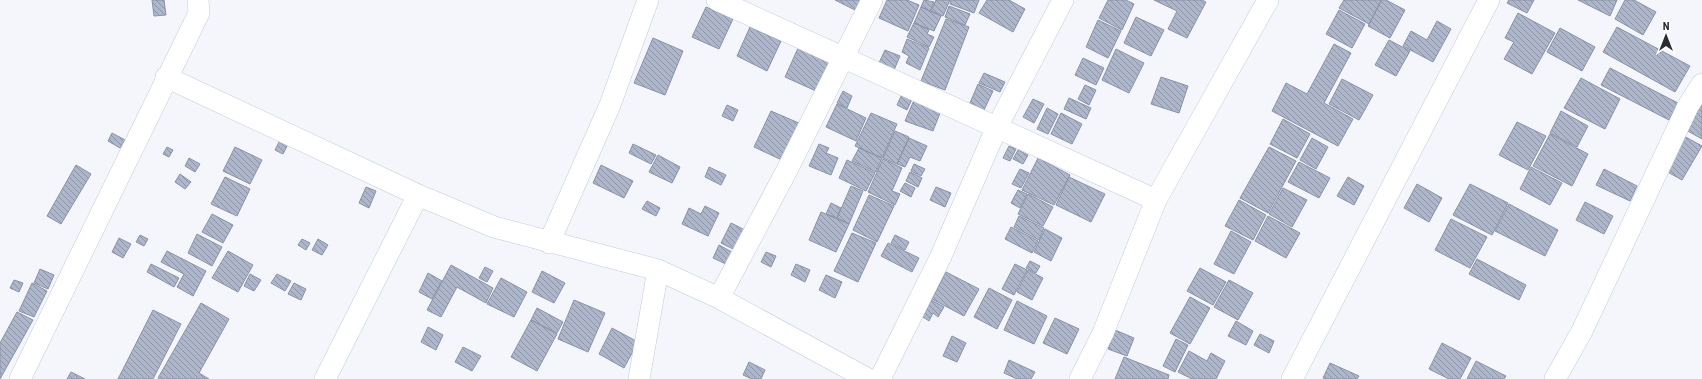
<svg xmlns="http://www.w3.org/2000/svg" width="1702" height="379" font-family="'Roboto Condensed',sans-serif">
<defs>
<pattern id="building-back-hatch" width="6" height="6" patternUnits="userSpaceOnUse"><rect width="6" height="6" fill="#adb6cb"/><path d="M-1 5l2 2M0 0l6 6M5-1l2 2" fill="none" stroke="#8d94a6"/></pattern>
</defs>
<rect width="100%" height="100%" fill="#f4f6fb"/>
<!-- building -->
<path fill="url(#building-back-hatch)" stroke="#8a92a7" d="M152,0h12l2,15 -12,1z
M835,0h26l-6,10z
M887,0h20l12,5 -11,26 -29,-13z
M924,0l10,2 -4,9 -9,-4z
M936,0h14l-7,16 -12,-5z
M951,0h28l-5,13 -24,-9z
M987,0h22l16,9 -12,23 -34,-19z
M1108,0h18l8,4 -12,26 -23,-12z
M1154,0h48l4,2 -19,36 -19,-9 9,-18z
M1344,0h37l-12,24 -30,-16z
M1382,0h4l19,10 -15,28 -22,-12z
M1509,0h25l-7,13 -20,-10z
M1578,0h39l-7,16z
M1625,0h9l22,12 -13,23 -28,-16z
M949,6l21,8 -5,11 -20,-8z
M706,7l27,12 -14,30 -27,-12z
M921,7l20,9 -7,15 -20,-8z
M1339,10l26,14 -13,24 -26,-14z
M1518,13l37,20 -23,41 -28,-15 10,-17 -9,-4z
M1136,17l28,13 -13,26 -27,-13z
M946,19l23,8 -24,63 -24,-9z
M1098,20l23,11 -13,27 -22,-11z
M1437,21l14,8 -18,33 -30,-16 8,-15 16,9z
M914,23l15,7 -2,4 7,3 -5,10 -22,-10z
M750,27l31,14 -14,30 -30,-15z
M1617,27l73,39 -15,26 -72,-40z
M1560,28l35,19 -13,24 -35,-19z
M653,38l30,13 -18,44 -31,-12z
M907,39l22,9 -9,22 -14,-7 3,-7 -7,-4z
M1389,40l21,11 -14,25 -21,-11z
M1334,44l17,9 -27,50 29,16 -15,27 -66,-35 14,-28 21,11z
M799,46l31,14 -14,31 -31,-14z
M1116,49l28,14 -15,30 -27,-13z
M885,50l15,6 -6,14 -15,-7z
M1083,58l21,10 -8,17 -21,-10z
M1610,68l68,35 -9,17 -68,-35z
M984,73l21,9 -5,10 -21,-9z
M1161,77l27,9 -9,27 -28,-9z
M1581,78l39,21 -15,30 -41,-21z
M1342,79l31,16 -14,25 -30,-16z
M978,84l15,7 -9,19 -14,-7z
M1085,85l11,5 -7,15 -11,-6z
M843,91l9,5 -5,12 -10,-5z
M903,92l10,5 -6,13 -10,-5z
M915,98l27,10 -9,23 -28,-10z
M1069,98l22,10 -5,11 -22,-10z
M1033,99l11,5 -10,19 -11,-6z
M837,104l29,14 -10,23 -30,-14z
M727,105l11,5 -5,11 -11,-5z
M1700,105h2v34l-16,-9z
M1047,108l11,6 -10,20 -11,-5z
M771,111l30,13 -17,37 -30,-14z
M1561,111l27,15 -11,21 -27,-14z
M871,113l26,11 -15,34 -27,-12z
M1061,113l21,11 -10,20 -21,-10z
M1283,119l27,15 -13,24 -27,-14z
M1517,122l29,14 -18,34 -29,-15z
M895,131l14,6 -12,27 -14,-6z
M112,133l13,7 -5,8 -12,-7z
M1550,134l38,20 -16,32 -39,-20z
M1684,136l18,10 -20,34 -18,-10z
M909,138l18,8 -7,15 -10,-4 -5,10 -8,-3z
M1312,138l16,9 -12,22 -16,-9z
M280,140l8,4 -5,10 -8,-4z
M633,144l23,11 -5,9 -22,-11z
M819,144l10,4 -3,5 12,5 -7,17 -22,-9z
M1009,146l7,3 -6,12 -7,-3z
M167,147l6,3 -4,7 -6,-3z
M235,147l27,13 -12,24 -27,-13z
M1269,147l27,14 -28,52 -28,-15z
M859,148l23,10 -6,14 -24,-11z
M1018,150l10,5 -5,9 -10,-5z
M658,155l22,12 -8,16 -23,-11z
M189,158l11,6 -5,8 -10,-6z
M1038,158l32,17 -16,30 -32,-15z
M883,159l19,9 -10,23 8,3 -5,11 -27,-13z
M847,160l28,13 -9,18 -27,-13z
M1299,162l31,16 -11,20 -31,-16z
M914,164l11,5 -4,7 -10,-5z
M76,165l15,9 -30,50 -14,-8z
M601,165l32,16 -9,17 -31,-15z
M709,167l17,8 -5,10 -16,-8z
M1531,167l31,16 -12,22 -30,-16z
M1020,169l9,4 -8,15 -9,-4z
M1604,169l33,17 -7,15 -34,-16z
M910,172l12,6 -4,9 -12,-6z
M180,174l11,8 -6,7 -10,-7z
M225,177l25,12 -13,27 -26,-12z
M1069,177l36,17 -14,28 -35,-17z
M1348,177l16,9 -10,19 -17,-9z
M905,183l10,5 -4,9 -11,-6z
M1417,184l25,14 -13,24 -25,-14z
M1470,184l38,19 -16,32 -39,-20z
M851,186l12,5 -14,33 -12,-6z
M366,187l10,4 -7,17 -10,-5z
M936,187l15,6 -6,14 -15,-7z
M1283,188l24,12 -15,27 -23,-13z
M1018,190l9,4 -7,14 -9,-5z
M1028,194l25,13 -10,19 -25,-12z
M869,195l25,11 -17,36 -24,-12z
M1239,200l27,15 -13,25 -28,-14z
M647,201l13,7 -4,8 -14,-7z
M1585,202l28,14 -9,18 -28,-14z
M831,203l10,5 -4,10 -11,-4z
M1509,204l49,26 -13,26 -50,-25z
M705,206l14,7 -11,23 -26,-12 7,-16 12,6z
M821,212l28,12 -13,28 -27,-12z
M212,214l21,11 -10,18 -21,-11z
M1019,216l25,12 -5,12 -25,-13z
M1268,216l32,17 -14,25 -31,-17z
M1451,219l36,18 -17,31 -35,-18z
M731,223l16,8 -10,20 -16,-8z
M1011,227l27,14 -6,12 -27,-14z
M1045,229l17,9 -11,23 -17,-9z
M1231,231l20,11 -17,32 -20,-10z
M852,233l24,10 -18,39 -24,-11z
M197,234l25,13 -10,19 -24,-13z
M140,235l8,4 -4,7 -8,-4z
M895,235l14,7 -4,8 -14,-7z
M119,238l12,6 -8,14 -11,-6z
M302,239l8,4 -4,7 -8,-5z
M318,239l10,6 -6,10 -10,-5z
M888,243l31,15 -7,14 -31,-16z
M719,245l13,7 -6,12 -13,-6z
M167,251l39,20 -13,25 -16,-9 7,-13 -23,-12z
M228,251l25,14 -15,27 -26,-14z
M766,252l10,4 -5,11 -10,-5z
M1477,259l49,26 -7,15 -50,-26z
M1030,261l10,5 -4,7 -10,-5z
M151,264l28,14 -5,9 -27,-15z
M796,264l14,6 -5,12 -14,-7z
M1015,264l12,6 -13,25 -12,-6z
M451,265l42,23 -7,15 -29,-16 -16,30 -14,-7z
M485,267l8,4 -6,11 -8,-4z
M1200,268l26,14 -13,23 -26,-14z
M40,269l14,6 -6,14 -14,-6z
M1028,270l15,8 -11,22 -15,-8z
M542,271l23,12 -11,20 -22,-11z
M946,272l33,17 -15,27 -32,-17z
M428,273l14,8 -10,18 -13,-7z
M250,274l11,6 -7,11 -10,-5z
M277,274l14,7 -6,10 -14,-8z
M826,275l16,7 -7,16 -16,-8z
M501,278l26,14 -13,25 -27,-13z
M14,280l9,3 -4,9 -9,-4z
M1229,280l24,13 -15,27 -24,-13z
M32,283l15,8 -13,26 -15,-6z
M294,283l12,6 -5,11 -13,-6z
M989,288l23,12 -15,29 -23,-12z
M1190,297l20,11 -20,36 -20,-11z
M574,300l31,13 -17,39 -30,-13z
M931,300l13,7 -6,10 -5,-4 -4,8 -6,-4z
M1017,301l30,15 -13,28 -30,-14z
M201,303l28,16 -30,54 10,6h-49l-2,-1z
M537,308l26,14 -6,11 -26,-13z
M153,310l28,14 -28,55h-35z
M17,312l16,8 -33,59v-36z
M1055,318l24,11 -12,25 -24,-11z
M531,320l26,14 -20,37 -26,-14z
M1236,321l17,10 -7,14 -18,-9z
M428,327l15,8 -7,15 -15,-8z
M612,328l26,14 -14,26 -25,-14z
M1115,330l19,8 -7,18 -19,-7z
M1260,334l14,7 -5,12 -15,-8z
M952,336l14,7 -9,19 -14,-6z
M1176,339l12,6 -13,27 -12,-6z
M1442,343l29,15 -11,21h-11l-20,-10z
M463,347l18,9 -9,15 -17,-9z
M1189,351l18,10 4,-8 14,8 -9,18h-24l-14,-7z
M1124,357l45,18 -1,4h-53z
M1009,360l26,12 -4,7h-14l-13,-6z
M1476,361l30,15 -2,3h-37z
M749,362l16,8 -4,9h-9l-9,-4z
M1330,363l29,13 -2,3h-31l-3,-1z
M71,372l14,7h-18z"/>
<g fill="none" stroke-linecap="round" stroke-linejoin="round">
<!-- minor casing -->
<g stroke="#c1cae0" stroke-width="22">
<path id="minor" d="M717,0l439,200
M166,77l252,118 76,32 164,43 61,28 149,81
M549,243l61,-138 38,-105
M719,298l68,-128 85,-170
M20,379l179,-366 -1,-13
M325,379l93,-184
M639,379l19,-109
M880,379l61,-123 56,-129 66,-127
M1080,379l23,-46 53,-133 112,-200
M1292,379l197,-379
M1555,379l27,-48 106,-225 14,-22"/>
</g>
<!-- minor -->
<use href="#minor" stroke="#fff" stroke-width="21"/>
</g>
<!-- north arrow -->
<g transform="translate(1666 36)" stroke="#ffffff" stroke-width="3" paint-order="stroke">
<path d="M0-3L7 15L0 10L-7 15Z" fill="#292c35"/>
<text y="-6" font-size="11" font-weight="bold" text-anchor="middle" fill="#292c35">N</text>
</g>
</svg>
